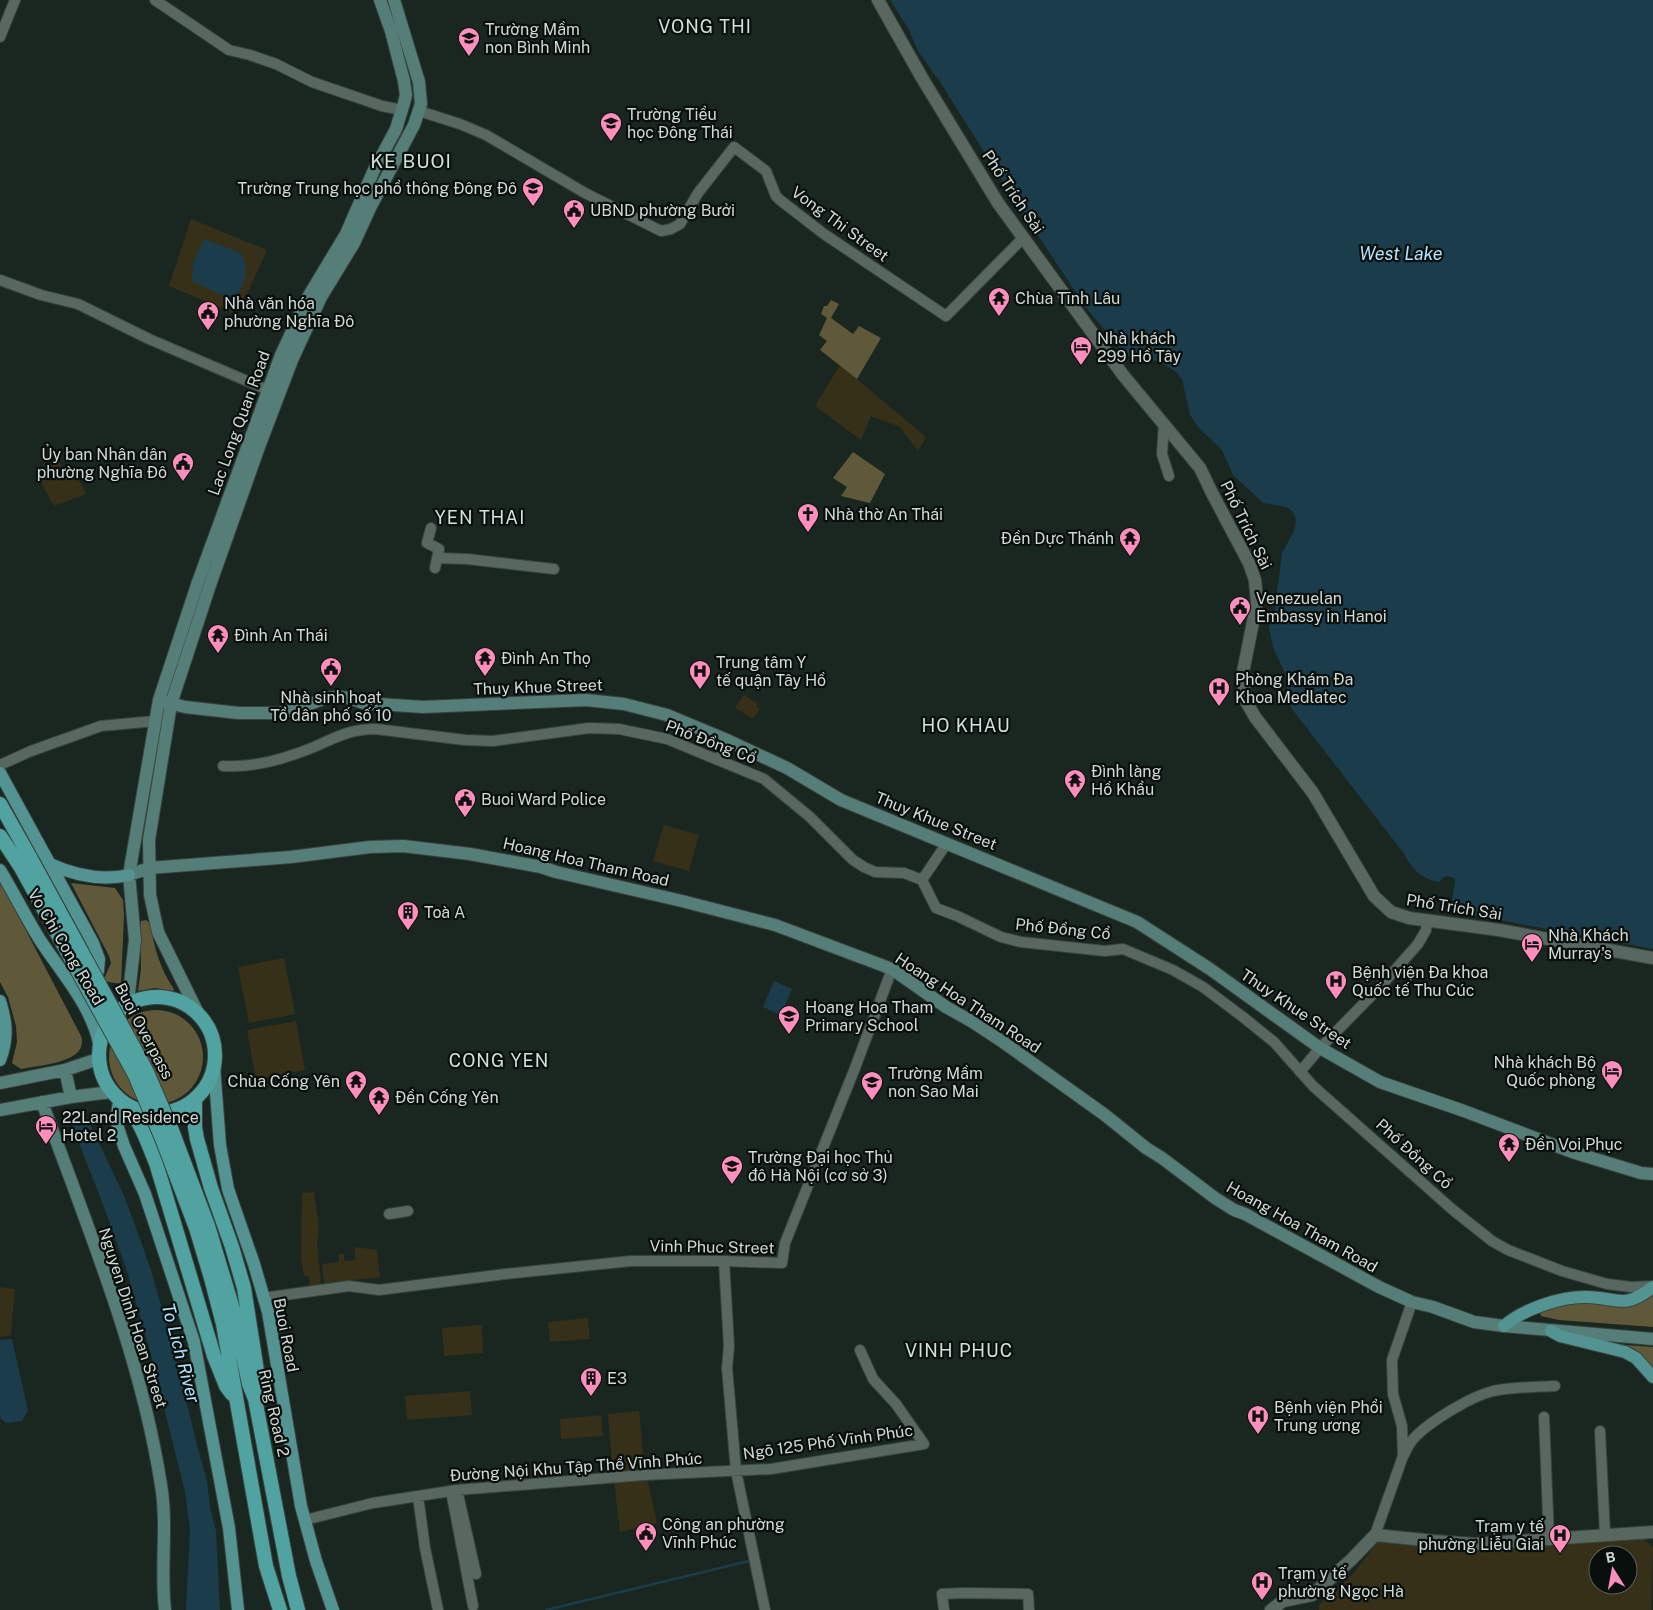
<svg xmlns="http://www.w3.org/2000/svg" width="1653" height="1610" font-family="'Public Sans',sans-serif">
<rect width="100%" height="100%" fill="#1a2721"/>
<!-- green -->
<path fill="#363018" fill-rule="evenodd" d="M191,219l76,31 -26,58 -5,-1 -3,6 -64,-27z
M840,365l86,72 -8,14 -18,-24 -29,-11 -10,24 -46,-34z
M58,459l5,10 12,3 11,22 -32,12 -16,-29 15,-17z
M744,695l14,9 -2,2 4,3 -7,10 -18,-11z
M664,825l35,10 -10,36 -36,-10z
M284,958l11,56 -46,9 -11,-56z
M296,1021l9,49 -49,9 -9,-49z
M314,1192c1,17 8,34 3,51l4,41 -3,2 -8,2 -1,-12h-5l-3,-19 1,-64z
M355,1247l22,3 3,27 -56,6 -2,-19 17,-2v-8h5v7l11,-1z
M0,1287l15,2 -4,46 -11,2z
M588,1318l2,21 -40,3 -2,-20z
M482,1325l1,28 -39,3 -2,-28z
M470,1391l2,24 -65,5 -2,-24z
M639,1411l6,60 -32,3 -5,-60z
M601,1415l2,21 -42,3 -1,-20z
M647,1478l10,45 -37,9 -6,-52z
M1642,1538l11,9 -2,63h-332v-5l33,-30 24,-31 2,-5zM1598,1555h30v30h-30z"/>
<!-- forest -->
<path fill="#5f5839" d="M831,300l8,4 -8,14 22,16 6,-8 22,12 -24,41 -37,-29 7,-9 -8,-6 8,-17 -6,-4 3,-8h3z
M853,452l32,22 -15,29 -29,-7 6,-9 -14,-9z
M0,881l81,155c9,27 -43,29 -60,33l-9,-6 5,-21 -1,-16 -8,-29 -8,-15z
M71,883l44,5 8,12 1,16 -3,68 -18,-3 8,-18 -2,-7z
M146,920l4,3c4,24 10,46 24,66l-1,2 -18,-3 -17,3 3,-22 -1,-43 1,-5z
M109 1057a47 47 0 1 1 94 0a47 47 0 1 1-94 0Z
M1653,1292v35l-94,-7 -18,-4 -1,-3 2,-2 11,-5z
M1613,1344l40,3v23z"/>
<!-- water -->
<path fill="#1b3c4b" d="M890,0h763v949l-186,-35 -8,-5 -7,-9 3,-19 -1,-3 -7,-2 -5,2 -2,4c-18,-3 -27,-11 -35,-27l-113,-146 -4,-8 -3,-28 -12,-26 -4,-20 5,-12 8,-62 12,-22 2,-9 -2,-8 -5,-6 -8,-2 -18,-3 -30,-28 -11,-25 -24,-23 -8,-12 -8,-36 -7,-8 -17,-10 -27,-3 -7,-5 -37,-44 -74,-111 -71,-113 -24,-34 -10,-23z
M204,239l37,14c10,21 4,29 -7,47l-41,-18c-4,-15 5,-29 11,-43z
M774,981l18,8 -11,26 -18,-8z
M82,1116l3,1 3,3 37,78 15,41 11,31 23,81 23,94 10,36 3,26 6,24 4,79h-34l4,-80 -5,-38 -35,-141 -24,-83 -24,-66 -30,-77 1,-5z
M12,1339l16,72 -6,10 -16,2 -5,-4 -1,-3v-76z"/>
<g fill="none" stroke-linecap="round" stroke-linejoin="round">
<!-- stream -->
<path stroke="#1b3c4b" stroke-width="2.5" d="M546,1610l203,-49"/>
<!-- minor casing -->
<g stroke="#3a443f" stroke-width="12">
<path id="minor" d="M155,0l74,50 21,5 26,9 36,18 70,24 20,4
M0,37l15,-37
M419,111l41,13 26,11 99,58 76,38 10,-2 9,-5 18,-31 36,-46 32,24 10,25 4,4 44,34 122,82 77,-78
M0,280l41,15 37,9 71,35 119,51
M1164,423l-2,31 7,22
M431,528l-4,15 12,6 -4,19
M438,558l29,1 87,10
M719,760l8,-20
M0,765l31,-14 70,-25 54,-5
M223,766c32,2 62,-7 91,-19 23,-10 36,-18 62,-18l89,11 28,1 96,-13 30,1 48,10 97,40 46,38 43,43 11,7 11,5 29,1 18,7 14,28 21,8 44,21 20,5 84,9 18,-2 50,21 30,17 40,30 31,25 39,44 140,124 39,31 16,9 54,21 45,13 24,3 22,-1
M922,880l25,-37
M1300,1072l20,-24 59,-60 39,-44 8,-14 1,-9
M389,1214l19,-3
M724,1261l5,85 -2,22 9,103 29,139
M263,1298l86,-12 30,4 126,-16 126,-13h93l58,2 3,-20 70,-175 37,-99
M1544,1417l5,122
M1600,1431l5,103
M1404,1455c3,-7 7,-14 12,-19 16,-16 56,-40 77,-45 20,-4 42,-4 62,-5
M457,1490l19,84
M451,1491l22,115
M418,1496l7,52 13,62
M305,1520l68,-17 84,-13 187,-15 127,-6 153,-25 -28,-40 -23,-25 -13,-29
M1375,1535l28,-79 -1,-30 -9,-32 -1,-34 20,-58
M944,1610l-2,-16 20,-1 66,1 1,16"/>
</g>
<!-- tertiary casing -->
<g stroke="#3a443f" stroke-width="14">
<path id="tertiary" d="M878,0l44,78 76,125 125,172 77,93 12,25 37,70 6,17 2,22 -14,70 1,18 3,13 8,14 58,76 61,103 17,16 18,6 90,12 154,28
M1271,1610l12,-9 29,-6 39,-35 24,-25 59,6 40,3 179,-12"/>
</g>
<!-- secondary casing -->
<g stroke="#3a443f" stroke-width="14">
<path id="secondary" d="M159,700l26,7 53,6h41l15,-3 32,-12 11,-1 13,1 13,5 60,4 163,-7 38,4 43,11 60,25 60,28 54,32 296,122 73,47 110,79 60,34 84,29 108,41 69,21 12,1
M129,875l20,-7 142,-11 79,-10 33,-1 67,8 71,13 15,5 126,29 93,24 117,44 54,38 25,14 32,21 102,73 41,33 16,10 53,40 19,12 11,4 134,73 33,15 21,5 41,15 30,4 149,13
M126,1005l3,-12 6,-53 -6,-65 30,-175 39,-118 83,-227 27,-58 38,-63 28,-64 22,-41 8,-26 2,-8 -2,-14 -13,-50 -11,-31
M199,1015l-41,-83 -8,-37 -1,-55 22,-136 39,-119 50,-141 32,-84 29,-63 33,-54 17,-37 43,-81 7,-21 -2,-22 -25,-82
M65,1070l6,27
M0,1083l65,-13 33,-11
M42,1102c45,124 99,253 119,383 7,42 -1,83 4,125
M0,1110l71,-13 40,-5"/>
</g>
<!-- primary casing -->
<g stroke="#3a443f" stroke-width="14">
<path id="primary" d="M0,773l93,170 6,16 -1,12 -14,9 -18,-5
M50,864c26,12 51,17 79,11
M0,870c14,23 26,48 40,70 21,32 51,65 59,103
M0,1001c7,22 8,38 0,59
M214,1066l6,79 8,44 26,75 14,48 33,194 15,55 17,49
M119,1101l-2,14 1,13 6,18 21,48 49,148 35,186 9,82
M1504,1326c19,-17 58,-30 83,-29 33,1 36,13 66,-10
M1551,1331l9,5 65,16 11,6 17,19"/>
</g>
<!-- trunk casing -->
<g stroke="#3a443f" stroke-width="16">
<path id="trunk" d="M0,804l31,55
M0,836l20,30
M99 1055a58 58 0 1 1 116 0a58 58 0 1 1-116 0Z
M195,1099v28l2,12 14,49 21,59 12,41 14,89 -3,19
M127,1106c14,16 21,38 29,57l58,193 12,30 6,8
M208,1226l25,83 16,75 6,15 34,177 9,34
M196,1228l15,50 12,46 43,242 14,44"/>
</g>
<!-- minor -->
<use href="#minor" stroke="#586860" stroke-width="10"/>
<!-- tertiary -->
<use href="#tertiary" stroke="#586860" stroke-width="12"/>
<!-- secondary -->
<use href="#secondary" stroke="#557e79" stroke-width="12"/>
<!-- primary -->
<use href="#primary" stroke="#539492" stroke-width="12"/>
<!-- trunk -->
<use href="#trunk" stroke="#51a3a2" stroke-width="14"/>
<!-- trunk-bridge casing -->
<g stroke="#3a443f" stroke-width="16" stroke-linecap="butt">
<path id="trunk-bridge" d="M31,859l115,211 25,58 37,98
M20,866l115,209 28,66 33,87"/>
</g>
<!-- trunk-bridge -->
<use href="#trunk-bridge" stroke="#51a3a2" stroke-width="14"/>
</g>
<!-- icons -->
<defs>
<g id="school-pin" transform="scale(1.125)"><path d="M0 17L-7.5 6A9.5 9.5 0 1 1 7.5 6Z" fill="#fe8ebc" stroke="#090f0c"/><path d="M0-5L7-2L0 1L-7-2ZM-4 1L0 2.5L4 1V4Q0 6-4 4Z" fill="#111"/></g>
<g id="civic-pin" transform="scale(1.125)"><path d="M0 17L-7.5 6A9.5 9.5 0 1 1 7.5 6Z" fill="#fe8ebc" stroke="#090f0c"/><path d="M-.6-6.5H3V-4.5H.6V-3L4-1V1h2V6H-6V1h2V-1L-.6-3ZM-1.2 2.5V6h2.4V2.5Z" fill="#111"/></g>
<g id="temple-pin" transform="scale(1.125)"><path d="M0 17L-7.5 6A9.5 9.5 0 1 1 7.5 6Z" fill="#fe8ebc" stroke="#090f0c"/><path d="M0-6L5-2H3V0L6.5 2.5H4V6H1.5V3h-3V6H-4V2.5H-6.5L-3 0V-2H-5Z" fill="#111"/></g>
<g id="hotel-pin" transform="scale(1.125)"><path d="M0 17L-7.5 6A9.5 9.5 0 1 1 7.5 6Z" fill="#fe8ebc" stroke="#090f0c"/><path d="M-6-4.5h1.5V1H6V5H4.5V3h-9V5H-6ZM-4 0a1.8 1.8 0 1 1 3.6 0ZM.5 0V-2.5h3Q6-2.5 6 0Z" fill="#111"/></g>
<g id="church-pin" transform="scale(1.125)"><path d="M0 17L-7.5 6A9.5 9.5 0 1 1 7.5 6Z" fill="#fe8ebc" stroke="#090f0c"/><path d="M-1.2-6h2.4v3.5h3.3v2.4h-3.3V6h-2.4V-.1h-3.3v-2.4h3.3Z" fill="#111"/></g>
<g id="hospital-pin" transform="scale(1.125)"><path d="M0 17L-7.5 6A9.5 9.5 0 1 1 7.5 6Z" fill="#fe8ebc" stroke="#090f0c"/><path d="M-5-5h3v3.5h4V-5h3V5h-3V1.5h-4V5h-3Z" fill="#111"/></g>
<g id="building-pin" transform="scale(1.125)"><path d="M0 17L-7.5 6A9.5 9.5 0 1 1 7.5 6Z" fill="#fe8ebc" stroke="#090f0c"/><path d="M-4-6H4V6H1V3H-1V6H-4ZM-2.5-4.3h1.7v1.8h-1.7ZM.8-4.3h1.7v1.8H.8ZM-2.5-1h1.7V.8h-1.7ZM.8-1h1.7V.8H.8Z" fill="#111"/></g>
<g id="university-pin" transform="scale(1.125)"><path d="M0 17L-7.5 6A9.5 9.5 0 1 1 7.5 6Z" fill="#fe8ebc" stroke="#090f0c"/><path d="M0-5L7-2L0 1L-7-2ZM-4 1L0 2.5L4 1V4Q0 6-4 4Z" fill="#111"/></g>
</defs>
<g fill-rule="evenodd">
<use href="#school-pin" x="469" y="38"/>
<use href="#school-pin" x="611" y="123"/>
<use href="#school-pin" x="533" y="188"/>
<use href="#civic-pin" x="574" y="210"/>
<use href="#temple-pin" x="999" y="298"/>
<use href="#civic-pin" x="208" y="312"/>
<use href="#hotel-pin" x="1081" y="347"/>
<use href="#civic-pin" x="183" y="463"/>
<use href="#church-pin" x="808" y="514"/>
<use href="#temple-pin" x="1130" y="538"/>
<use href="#civic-pin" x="1240" y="607"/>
<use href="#temple-pin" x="218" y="635"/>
<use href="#temple-pin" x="485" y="658"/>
<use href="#civic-pin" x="331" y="668"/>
<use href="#hospital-pin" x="700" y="671"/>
<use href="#hospital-pin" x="1219" y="688"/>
<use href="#temple-pin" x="1075" y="780"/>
<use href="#civic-pin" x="465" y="799"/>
<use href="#building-pin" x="408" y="912"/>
<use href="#hotel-pin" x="1532" y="944"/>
<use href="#hospital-pin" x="1336" y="981"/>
<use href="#school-pin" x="789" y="1016"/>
<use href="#hotel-pin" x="1612" y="1071"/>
<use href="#temple-pin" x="356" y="1081"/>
<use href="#school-pin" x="872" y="1082"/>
<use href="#temple-pin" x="379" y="1097"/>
<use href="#hotel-pin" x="46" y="1126"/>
<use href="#temple-pin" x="1509" y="1144"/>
<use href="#university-pin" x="732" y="1166"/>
<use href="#building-pin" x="591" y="1378"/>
<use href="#hospital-pin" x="1258" y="1416"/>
<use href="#civic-pin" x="646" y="1533"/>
<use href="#hospital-pin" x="1560" y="1535"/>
<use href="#hospital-pin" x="1262" y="1582"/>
</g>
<g text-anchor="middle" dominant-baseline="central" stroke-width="4.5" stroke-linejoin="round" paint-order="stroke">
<!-- poi labels -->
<g font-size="16" fill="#d1d9d5" stroke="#090f0c" text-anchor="start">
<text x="485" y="29">Trường Mầm<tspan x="485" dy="18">non Bình Minh</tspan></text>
<text x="627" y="114">Trường Tiểu<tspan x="627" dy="18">học Đông Thái</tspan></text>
<text x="517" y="188" text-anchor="end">Trường Trung học phổ thông Đông Đô</text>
<text x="590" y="210">UBND phường Bưởi</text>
<text x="1015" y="298">Chùa Tĩnh Lâu</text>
<text x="224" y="303">Nhà văn hóa<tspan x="224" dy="18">phường Nghĩa Đô</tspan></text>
<text x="1097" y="338">Nhà khách<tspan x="1097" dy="18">299 Hồ Tây</tspan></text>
<text x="167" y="454" text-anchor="end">Ủy ban Nhân dân<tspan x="167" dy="18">phường Nghĩa Đô</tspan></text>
<text x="824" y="514">Nhà thờ An Thái</text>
<text x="1114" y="538" text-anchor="end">Đền Dực Thánh</text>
<text x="1256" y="598">Venezuelan<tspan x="1256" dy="18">Embassy in Hanoi</tspan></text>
<text x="234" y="635">Đình An Thái</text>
<text x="501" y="658">Đình An Thọ</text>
<text x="716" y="662">Trung tâm Y<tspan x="716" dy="18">tế quận Tây Hồ</tspan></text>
<text x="1235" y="679">Phòng Khám Đa<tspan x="1235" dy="18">Khoa Medlatec</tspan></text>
<text x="331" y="697" text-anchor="middle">Nhà sinh hoạt<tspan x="331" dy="18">Tổ dân phố số 10</tspan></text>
<text x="1091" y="771">Đình làng<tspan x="1091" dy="18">Hồ Khẩu</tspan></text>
<text x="481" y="799">Buoi Ward Police</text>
<text x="424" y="912">Toà A</text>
<text x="1548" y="935">Nhà Khách<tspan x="1548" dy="18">Murray's</tspan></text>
<text x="1352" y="972">Bệnh viện Đa khoa<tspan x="1352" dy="18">Quốc tế Thu Cúc</tspan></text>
<text x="805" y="1007">Hoang Hoa Tham<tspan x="805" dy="18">Primary School</tspan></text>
<text x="1596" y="1062" text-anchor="end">Nhà khách Bộ<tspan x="1596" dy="18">Quốc phòng</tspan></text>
<text x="888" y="1073">Trường Mầm<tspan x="888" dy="18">non Sao Mai</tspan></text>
<text x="340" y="1081" text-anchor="end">Chùa Cống Yên</text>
<text x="395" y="1097">Đền Cống Yên</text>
<text x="62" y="1117">22Land Residence<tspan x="62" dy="18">Hotel 2</tspan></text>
<text x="1525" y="1144">Đền Voi Phục</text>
<text x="748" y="1157">Trường Đại học Thủ<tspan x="748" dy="18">đô Hà Nội (cơ sở 3)</tspan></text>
<text x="607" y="1378">E3</text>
<text x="1274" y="1407">Bệnh viện Phổi<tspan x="1274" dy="18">Trung ương</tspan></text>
<text x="662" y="1524">Công an phường<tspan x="662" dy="18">Vĩnh Phúc</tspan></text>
<text x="1544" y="1526" text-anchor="end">Trạm y tế<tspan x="1544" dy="18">phường Liễu Giai</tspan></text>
<text x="1278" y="1573">Trạm y tế<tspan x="1278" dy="18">phường Ngọc Hà</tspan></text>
</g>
<!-- street labels -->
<g font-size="16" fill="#d1d9d5" stroke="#090f0c">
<text transform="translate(1013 192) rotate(56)">Phố Trích Sài</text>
<text transform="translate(840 224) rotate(36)">Vong Thi Street</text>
<text transform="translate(239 423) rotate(-70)">Lac Long Quan Road</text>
<text transform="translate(1246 525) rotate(64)">Phố Trích Sài</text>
<text transform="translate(538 687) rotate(-2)">Thuy Khue Street</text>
<text transform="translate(711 742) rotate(21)">Phố Đồng Cổ</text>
<text transform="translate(936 821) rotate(22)">Thuy Khue Street</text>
<text transform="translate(586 862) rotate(13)">Hoang Hoa Tham Road</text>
<text transform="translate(1454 907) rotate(9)">Phố Trích Sài</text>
<text transform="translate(1063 929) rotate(6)">Phố Đồng Cổ</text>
<text transform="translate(66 947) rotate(59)">Vo Chi Cong Road</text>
<text transform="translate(968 1003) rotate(33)">Hoang Hoa Tham Road</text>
<text transform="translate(1296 1009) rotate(34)">Thuy Khue Street</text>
<text transform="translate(144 1031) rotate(62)">Buoi Overpass</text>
<text transform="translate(1414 1154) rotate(42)">Phố Đồng Cổ</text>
<text transform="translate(1302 1227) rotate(29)">Hoang Hoa Tham Road</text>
<text transform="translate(712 1247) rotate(1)">Vinh Phuc Street</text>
<text transform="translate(133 1318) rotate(72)">Nguyen Dinh Hoan Street</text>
<text transform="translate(286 1335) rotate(79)">Buoi Road</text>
<text transform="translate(274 1413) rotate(77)">Ring Road 2</text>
<text transform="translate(828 1442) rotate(-8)">Ngõ 125 Phố Vĩnh Phúc</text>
<text transform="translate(576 1467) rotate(-4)">Đường Nội Khu Tập Thể Vĩnh Phúc</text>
</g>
<!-- neighbourhood labels -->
<g font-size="18" letter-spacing="1" fill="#d1e2d9" stroke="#090f0c">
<text x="705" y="26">VONG THI</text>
<text x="480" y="517">YEN THAI</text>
<text x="966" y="725">HO KHAU</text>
<text x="499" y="1060">CONG YEN</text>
<text x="959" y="1350">VINH PHUC</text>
</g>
<!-- water labels -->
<g font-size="18" font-style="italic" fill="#b2e3fc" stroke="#090f0c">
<text x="1401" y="253">West Lake</text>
<text transform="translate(181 1353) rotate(75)">To Lich River</text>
</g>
<!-- quarter labels -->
<g font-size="19" letter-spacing="1" fill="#d1e2d9" stroke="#090f0c">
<text x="411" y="161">KE BUOI</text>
</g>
</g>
<!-- north arrow -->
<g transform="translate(1613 1570) rotate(349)"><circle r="24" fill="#090f0c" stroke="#59605c"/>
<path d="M0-4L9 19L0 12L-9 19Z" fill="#fe8ebc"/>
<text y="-8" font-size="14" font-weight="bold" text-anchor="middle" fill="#d1d9d5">B</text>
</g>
</svg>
